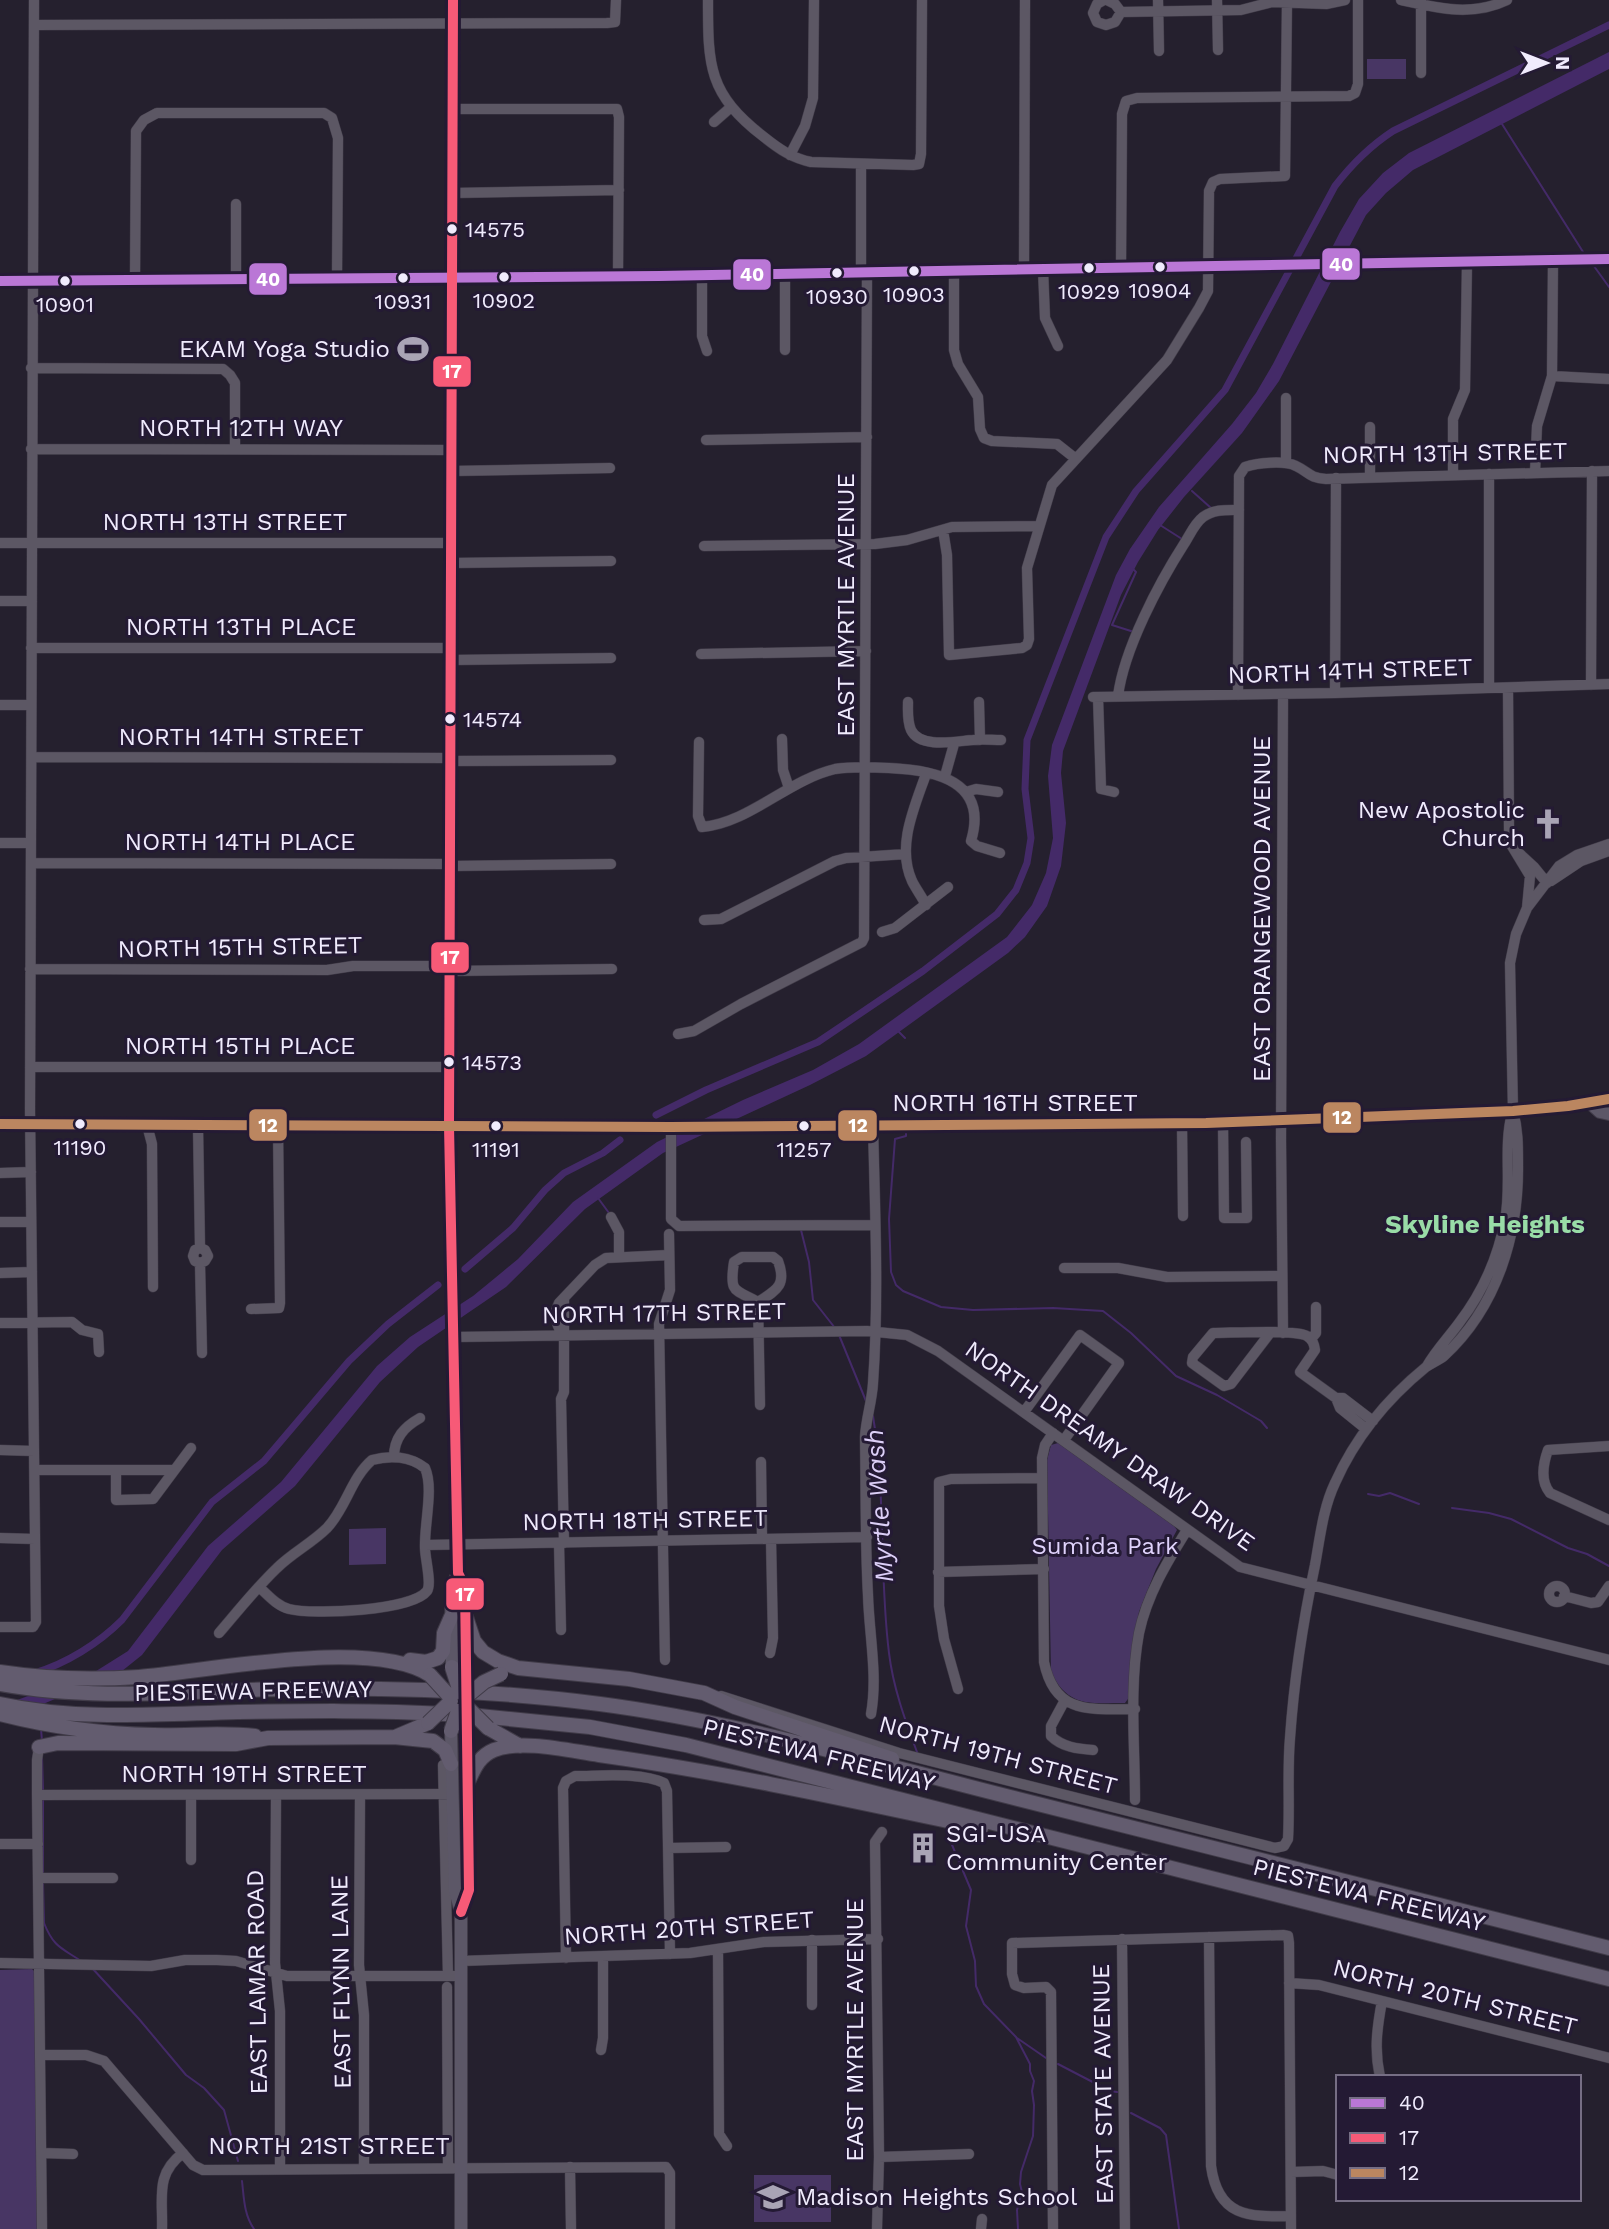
<svg xmlns="http://www.w3.org/2000/svg" width="1609" height="2229" font-family="'Work Sans',sans-serif">
<rect width="100%" height="100%" fill="#25202e"/>
<!-- green -->
<path fill="#483664" d="M1367,59h39v20h-39z
M1058,1443l116,83 3,4 -21,39 -17,43 -7,35 -2,49 -5,7c-36,0 -55,5 -74,-30l-4,-213 4,-15z
M386,1528v36l-37,1v-36z
M32,1969l3,3 2,257h-37v-259z
M754,2175h77v47h-77z"/>
<!-- water -->
<path fill="#442a68" d="M1609,52v17l-196,101 -27,23 -20,22 -87,166 -37,52 -58,64 -26,33 -20,32 -17,33 -58,156 -2,22 5,50 -5,43 -14,40 -22,31 -17,16 -142,103 -56,29 -147,68 -78,56 -79,78 -88,60 -38,35 -85,104 -73,64 -80,105 -20,16 -122,51v-16l93,-33 35,-22 80,-105 73,-64 96,-116 33,-29 63,-41 22,-18 23,-19 55,-57 84,-60 86,-42 70,-30 46,-26 148,-107 25,-32 14,-32 7,-35 -5,-62 4,-31 64,-170 14,-26 29,-42 73,-83 24,-31 17,-29 67,-132 19,-33 24,-26 26,-20z"/>
<g fill="none" stroke-linecap="round" stroke-linejoin="round">
<!-- stream -->
<path stroke="#442a68" stroke-width="2" d="M1502,124l83,131
M1591,262l18,25
M1192,491l19,17
M1160,525l22,14
M1133,569l3,3 -24,53 22,7
M898,1031l7,7
M906,1131v5l-11,3 -6,80 2,53 5,13 7,6 38,16 32,3 80,-2 50,3 28,22 45,43 41,19 44,26 6,7
M598,1198l11,15
M801,1230l8,32 4,38 22,28
M839,1335l27,66
M873,1416c13,78 6,158 16,237 4,34 16,67 28,99
M1368,1494l11,2 11,-3 29,11
M1452,1508l37,5 22,6 57,29 19,6 22,12
M41,1729l1,12
M42,1757l1,33
M43,1799v75
M947,1833l24,57 -5,36 9,35 1,25 8,18 32,33 14,27v7l4,10 -2,10 2,14 -1,31 -12,36 -1,12 2,8 -5,18 1,19
M43,1883l1,40c10,25 18,25 37,38
M92,1968l47,51 47,56 18,13 20,22 14,51
M1017,2038l29,20
M1058,2064l52,27 7,1
M1131,2113l29,15 6,7 13,94
M242,2181c2,17 2,34 12,48"/>
<!-- canal -->
<path stroke="#442a68" stroke-width="7" d="M656,1115l50,-25 112,-48 105,-71 74,-57 19,-24 11,-27 4,-25 -6,-49 2,-49 79,-203 30,-46 89,-101 110,-204c17,-22 35,-40 58,-55l216,-106
M465,1269l48,-41 32,-38 19,-17 39,-20 17,-13
M34,1673c32,-9 65,-30 88,-53l90,-118 52,-41 85,-100 39,-37 50,-39"/>
<!-- minor casing -->
<g stroke="#403b48" stroke-width="11">
<path id="minor" d="M708,0c0,66 0,94 56,137 15,12 28,21 47,25l102,3 6,-1 2,-10 1,-154
M1104,0l-7,4 -4,9 4,9 9,3 9,-3 6,-10 -6,-8 -8,-4
M1158,0l1,51
M1217,0l1,50
M1401,0c36,8 71,17 106,0
M1421,1v72
M1121,12l120,-2 31,-8 54,2 19,-4
M34,25l573,-2 8,-1 1,-22
M452,109h165l2,8 -1,160
M714,122l16,-14
M790,155l15,-29 8,-28 1,-98
M861,164v108
M452,193l167,-3
M1121,268l1,-154 4,-13 11,-3 212,-2 6,-3 3,-9v-84
M1043,269l2,49 13,28
M1024,270l1,-270
M954,271v79l4,14 20,33 2,32 4,9 8,3 65,3 19,15
M702,275v61l5,15
M0,281l659,-5 950,-17
M135,281l1,-150 8,-11 13,-7h167l8,5 6,20 -1,140
M236,281v-77
M785,350v-77
M31,368l192,1 7,6 5,8v66
M1552,376l57,3
M1286,398v65
M1370,427v50
M706,440l161,-3
M31,449l420,1
M451,471l159,-3
M1535,473l2,-47 15,-50 1,-116
M1453,475v-56l12,-29 2,-128
M943,530l4,25 2,100 73,-7 5,-3 2,-6 -2,-71 25,-83 115,-125 32,-52 9,-17 1,-100 4,-9 7,-3 65,-3 2,-176
M0,543h451
M704,546l171,-2 32,-4 45,-13 87,-1
M451,563l160,-2
M0,601h32
M31,648h420
M701,654l165,-3
M451,660l160,-2
M1591,685l1,-214
M1489,688v-214
M1508,688l1,141 1,14 20,33 -3,32
M1335,693l1,-215
M1238,695l1,-219 6,-9c12,-4 39,-7 51,-1 13,6 13,12 30,13l283,-8
M1118,696c6,-47 41,-113 66,-152 6,-9 10,-20 19,-27 11,-8 23,-7 36,-7
M1093,697l242,-4 274,-9
M1098,697l3,92 13,3
M908,702c0,9 -1,19 3,28 9,19 46,11 62,10 9,-1 19,0 28,0
M979,702l1,38
M0,705h31
M782,739l1,31 6,18
M699,742l-1,74 4,11c47,-4 86,-47 133,-58 17,-3 36,-2 54,-1 46,2 100,13 82,73l6,5 23,7
M32,757l418,1
M450,761l161,-1
M926,774c-11,32 -30,72 -14,107 4,8 10,16 14,24
M945,776l9,-32
M966,792l10,-3 22,3
M0,843h30
M1520,854l14,13 13,16
M31,863l419,1
M450,866l161,-2
M1551,881l30,-20 28,-10
M704,920l17,-1 114,-58 11,-3 60,-4
M882,932l13,-4 53,-41
M30,969l297,1 26,-4h97
M450,971l162,-2
M678,1034l16,-3 47,-27 121,-62 2,-4 3,-666
M30,1067h420
M1223,1122l1,96h23l-1,-76
M1182,1123l1,93
M147,1125l5,19 1,143
M198,1125l2,123 5,2 3,6 -3,5 -5,2 -5,-2 -2,-5 2,-6 5,-2
M671,1127v92l8,7 196,-1
M0,1173l31,-1
M611,1217l8,15v24
M0,1222h31
M742,1257h31l5,4c9,24 -1,29 -20,41 -23,-13 -29,-8 -24,-40z
M200,1263l2,90
M1064,1268h54l49,9 115,-1
M0,1273l32,-1
M564,1300v92l-3,7 3,144
M758,1302l2,103
M251,1309l28,-1 1,-5 -2,-178
M0,1323l72,-1 10,8 16,4 1,18
M1270,1333l-39,51 -7,2 -32,-23 1,-6 20,-24c18,0 82,-4 94,3 6,4 7,8 8,14l-15,22 36,26h7l30,23
M1283,1333l-2,-193 2,-446
M563,1335c-7,-10 -10,-20 -4,-32l36,-38 11,-7 63,-3
M453,1337l414,-6 40,4 31,16 302,216 369,93
M1311,1339l5,-6v-26
M1427,1366c9,-16 21,-28 32,-43 23,-30 39,-65 46,-103 7,-35 -2,-72 7,-107
M1336,1398l4,10 26,21
M1024,1412l56,-77 39,28 -55,77
M1053,1433l-8,12 -3,13 2,204c11,54 48,47 91,47
M1609,1446l-61,4c-5,14 -8,31 2,43l59,27
M0,1450l34,1
M394,1457c0,-19 10,-30 26,-39
M761,1462l1,77
M35,1470h139
M116,1470v30l37,-1 38,-51
M0,1538l35,1
M559,1543l2,87
M425,1545l442,-8
M938,1572l106,-3
M1549 1594a8 8 0 1 1 16 0a8 8 0 1 1-16 0Z
M1564,1596l27,7 7,-1 11,-16
M0,1627h33l3,-5 -6,-512 4,-1110
M219,1633c19,-22 37,-45 58,-65 15,-15 35,-25 50,-40 19,-20 24,-50 45,-68 18,-5 38,-4 53,8 9,20 -1,57 0,80 0,10 7,36 2,43 -15,20 -114,24 -138,18 -12,-3 -21,-14 -30,-22
M770,1653l3,-15 -2,-99
M665,1660l-6,-336 11,-34 -1,-56
M958,1689l-14,-50 -5,-33v-124l12,-3 91,-1
M721,1696l178,57 376,95 9,-2 4,-7c2,-33 -1,-67 2,-101 4,-58 13,-116 25,-173 5,-27 8,-57 20,-82 20,-45 53,-85 91,-116 6,-4 13,-7 18,-11 53,-49 75,-121 74,-192 0,-19 0,-35 -5,-53l-3,-148 6,-29 11,-26 32,-42 18,-11 32,-11
M1065,1700l-14,26v10c11,11 27,13 42,14
M871,1714c7,-39 -2,-80 -3,-119 -3,-53 -2,-106 -3,-158 1,-19 7,-35 8,-54 6,-85 2,-172 0,-258
M39,1747l-2,13v35l5,434
M443,1765l5,211
M37,1795l415,-1
M276,1795l-1,168 5,48v157
M360,1796l-1,169 5,50v153
M1135,1800c0,-55 -6,-113 4,-167 8,-38 28,-71 48,-103
M0,1844h38
M668,1848l58,-1
M191,1860v-65
M38,1878h75
M1209,1937l2,229c7,51 37,51 80,50
M1122,1939l3,290
M718,1950l1,184 8,12
M566,1958l-3,-170 3,-7 9,-5c26,0 66,-4 89,7l3,8 3,163
M461,1961l229,-8 74,-11 114,-3
M0,1963l151,3 34,-6h32l19,1 51,15h174
M1289,1983l30,2 290,73
M447,1987l1,181
M812,2005v-65
M601,2050l2,-12v-81
M41,2055h45l18,6 89,104 10,5 463,-3 4,6v56
M1380,2077c-6,-27 -3,-49 2,-76
M42,2153l31,1
M879,2157l90,-3
M570,2167l1,62
M1291,2172l32,-1 15,4
M162,2229c1,-32 -7,-55 21,-76
M877,2229l2,-72 -4,-315 7,-10
M981,2229l1,-10
M1053,2229l-2,-237 -5,-5 -22,1 -9,-3 -3,-11v-31l271,-8 5,1 1,7 2,286"/>
</g>
<!-- major casing -->
<g stroke="#403b48" stroke-width="14">
<path id="major" d="M453,0l-4,1126 9,447 7,14 1,80
M1590,1103l10,9 9,2
M0,1124l671,3 535,-4 307,-12 55,-5 41,-7
M452,1667l-1,-79 7,-15
M451,1731l4,160 6,21v317
M461,1912l8,-22 -2,-159"/>
</g>
<!-- highway casing -->
<g stroke="#403b48" stroke-width="16">
<path id="highway" d="M466,1617l8,24 9,11 15,9 20,7 111,11 75,14 31,14 157,52
M410,1660l16,2 12,-4 5,-7 1,-18 7,-16
M0,1672c46,7 93,8 139,5 71,-6 232,-40 291,-2
M0,1684c92,17 186,7 279,5 108,-2 214,1 321,15 139,18 281,61 418,95 197,50 394,98 591,149
M0,1704c79,17 158,10 238,8 69,-1 139,-2 208,2
M0,1714c51,13 101,20 154,21 34,1 68,-3 101,1
M469,1715l121,12 96,18 923,234
M488,1728l32,18
M395,1737l33,-14
M39,1747l19,-4 178,1 32,-6 126,-1 39,4 12,9 6,14
M468,1782c6,-13 11,-26 26,-32 28,-11 76,1 105,5 129,18 255,46 382,73"/>
</g>
<!-- minor -->
<use href="#minor" stroke="#5c5764" stroke-width="10"/>
<!-- major -->
<use href="#major" stroke="#5c5767" stroke-width="12"/>
<!-- highway -->
<use href="#highway" stroke="#635c6f" stroke-width="14"/>
<!-- highway-bridge casing -->
<g stroke="#403b48" stroke-width="16" stroke-linecap="butt">
<path id="highway-bridge" d="M452,1667l8,25
M430,1675l21,23
M460,1692l6,-25
M467,1696l17,-14 17,-8
M467,1707l21,21
M458,1711l9,20
M428,1723l23,-22
M451,1731l7,-20"/>
</g>
<!-- highway-bridge -->
<use href="#highway-bridge" stroke="#635c6f" stroke-width="14"/>
<!-- bus-1 casing -->
<g stroke="#241a34" stroke-width="16">
<path id="bus-1" d="M0,281l659,-5 950,-17"/>
</g>
<!-- bus-2 casing -->
<g stroke="#241a34" stroke-width="16">
<path id="bus-2" d="M453,0l-4,1126 9,447 7,14 4,303 -8,22"/>
</g>
<!-- bus-3 casing -->
<g stroke="#241a34" stroke-width="16">
<path id="bus-3" d="M0,1124l671,3 535,-4 307,-12 55,-5 41,-7"/>
</g>
<!-- bus-1 -->
<use href="#bus-1" stroke="#ba77d6" stroke-width="10"/>
<!-- bus-2 -->
<use href="#bus-2" stroke="#f75a77" stroke-width="10"/>
<!-- bus-3 -->
<use href="#bus-3" stroke="#bb8660" stroke-width="10"/>
</g>
<!-- icons -->
<defs>
<g id="stadium-bare" transform="scale(2.415)"><path d="M0-5a6.5 5 0 1 0 0 10a6.5 5 0 1 0 0-10ZM-3.5-1.8h7v3.6h-7Z" fill="#a9a4b5" stroke="#241a34" stroke-width="2.5" paint-order="stroke"/></g>
<g id="church-bare" transform="scale(2.415)"><path d="M-1.2-6h2.4v3.5h3.3v2.4h-3.3V6h-2.4V-.1h-3.3v-2.4h3.3Z" fill="#a9a4b5" stroke="#241a34" stroke-width="2.5" paint-order="stroke"/></g>
<g id="building-bare" transform="scale(2.415)"><path d="M-4-6H4V6H1V3H-1V6H-4ZM-2.5-4.3h1.7v1.8h-1.7ZM.8-4.3h1.7v1.8H.8ZM-2.5-1h1.7V.8h-1.7ZM.8-1h1.7V.8H.8Z" fill="#a9a4b5" stroke="#241a34" stroke-width="2.5" paint-order="stroke"/></g>
<g id="school-bare" transform="scale(2.415)"><path d="M0-5L7-2L0 1L-7-2ZM-4 1L0 2.5L4 1V4Q0 6-4 4Z" fill="#a9a4b5" stroke="#241a34" stroke-width="2.5" paint-order="stroke"/></g>
</defs>
<g fill-rule="evenodd">
<use href="#stadium-bare" x="413" y="349"/>
<use href="#church-bare" x="1548" y="824"/>
<use href="#building-bare" x="923" y="1848"/>
<use href="#school-bare" x="773" y="2197"/>
</g>
<!-- markers -->
<g fill="#f0ebfd" stroke="#241a34" stroke-width="2.5">
<circle cx="452" cy="229" r="6"/>
<circle cx="1160" cy="267" r="6"/>
<circle cx="1089" cy="268" r="6"/>
<circle cx="914" cy="271" r="6"/>
<circle cx="837" cy="273" r="6"/>
<circle cx="504" cy="277" r="6"/>
<circle cx="403" cy="278" r="6"/>
<circle cx="65" cy="281" r="6"/>
<circle cx="450" cy="719" r="6"/>
<circle cx="449" cy="1062" r="6"/>
<circle cx="80" cy="1124" r="6"/>
<circle cx="496" cy="1126" r="6"/>
<circle cx="804" cy="1126" r="6"/>
</g>
<g text-anchor="middle" dominant-baseline="central" stroke-width="6" stroke-linejoin="round" paint-order="stroke">
<!-- bus labels -->
<g font-size="22" fill="#f0ebfd" stroke="#241a34">
<text x="465" y="229" text-anchor="start">14575</text>
<text x="1160" y="290">10904</text>
<text x="1089" y="291">10929</text>
<text x="914" y="294">10903</text>
<text x="837" y="296">10930</text>
<text x="504" y="300">10902</text>
<text x="403" y="301">10931</text>
<text x="65" y="304">10901</text>
<text x="463" y="719" text-anchor="start">14574</text>
<text x="462" y="1062" text-anchor="start">14573</text>
<text x="80" y="1147">11190</text>
<text x="496" y="1149">11191</text>
<text x="804" y="1149">11257</text>
</g>
<!-- poi labels -->
<g font-size="24" fill="#f0ebfd" stroke="#241a34" text-anchor="end">
<text x="390" y="349">EKAM Yoga Studio</text>
<text x="1525" y="810">New Apostolic<tspan x="1525" dy="28">Church</tspan></text>
<text x="946" y="1834" text-anchor="start">SGI-USA<tspan x="946" dy="28">Community Center</tspan></text>
<text x="796" y="2197" text-anchor="start">Madison Heights School</text>
</g>
<!-- street labels -->
<g font-size="24" fill="#f0ebfd" stroke="#241a34">
<text x="241" y="428">NORTH 12TH WAY</text>
<text transform="translate(1445 453) rotate(-1)">NORTH 13TH STREET</text>
<text x="225" y="522">NORTH 13TH STREET</text>
<text transform="translate(846 605) rotate(-90)">EAST MYRTLE AVENUE</text>
<text x="241" y="627">NORTH 13TH PLACE</text>
<text transform="translate(1350 671) rotate(-2)">NORTH 14TH STREET</text>
<text x="241" y="737">NORTH 14TH STREET</text>
<text x="240" y="842">NORTH 14TH PLACE</text>
<text transform="translate(1262 909) rotate(-90)">EAST ORANGEWOOD AVENUE</text>
<text transform="translate(240 947) rotate(-1)">NORTH 15TH STREET</text>
<text x="240" y="1046">NORTH 15TH PLACE</text>
<text x="1015" y="1103">NORTH 16TH STREET</text>
<text transform="translate(664 1313) rotate(-1)">NORTH 17TH STREET</text>
<text transform="translate(1110 1446) rotate(35)">NORTH DREAMY DRAW DRIVE</text>
<text transform="translate(645 1520) rotate(-1)">NORTH 18TH STREET</text>
<text transform="translate(253 1691) rotate(-1)">PIESTEWA FREEWAY</text>
<text transform="translate(819 1755) rotate(14)">PIESTEWA FREEWAY</text>
<text transform="translate(998 1755) rotate(15)">NORTH 19TH STREET</text>
<text x="244" y="1774">NORTH 19TH STREET</text>
<text transform="translate(1369 1895) rotate(14)">PIESTEWA FREEWAY</text>
<text transform="translate(689 1928) rotate(-4)">NORTH 20TH STREET</text>
<text transform="translate(257 1982) rotate(-91)">EAST LAMAR ROAD</text>
<text transform="translate(341 1982) rotate(-91)">EAST FLYNN LANE</text>
<text transform="translate(1455 1997) rotate(14)">NORTH 20TH STREET</text>
<text transform="translate(855 2030) rotate(-90)">EAST MYRTLE AVENUE</text>
<text transform="translate(1103 2084) rotate(-91)">EAST STATE AVENUE</text>
<text x="329" y="2146">NORTH 21ST STREET</text>
</g>
<!-- park labels -->
<g font-size="24" fill="#dfd2fb" stroke="#241a34">
<text x="1105" y="1546">Sumida Park</text>
</g>
<!-- neighbourhood labels -->
<g font-size="26" font-weight="bold" fill="#99dca7" stroke="#241a34">
<text x="1485" y="1224">Skyline Heights</text>
</g>
<!-- water labels -->
<g font-size="26" font-style="italic" fill="#dccff7" stroke="#241a34">
<text transform="translate(879 1506) rotate(-94)">Myrtle Wash</text>
</g>
</g>
<g stroke="#241a34" stroke-width="2.5">
<rect x="1321" y="247" width="40" height="34" rx="7" fill="#ba77d6"/>
<rect x="732" y="258" width="40" height="33" rx="7" fill="#ba77d6"/>
<rect x="248" y="262" width="40" height="34" rx="7" fill="#ba77d6"/>
<rect x="432" y="355" width="40" height="33" rx="7" fill="#f75a77"/>
<rect x="430" y="941" width="40" height="33" rx="7" fill="#f75a77"/>
<rect x="1322" y="1101" width="40" height="33" rx="7" fill="#bb8660"/>
<rect x="248" y="1108" width="40" height="34" rx="7" fill="#bb8660"/>
<rect x="837" y="1109" width="41" height="33" rx="7" fill="#bb8660"/>
<rect x="445" y="1577" width="40" height="34" rx="7" fill="#f75a77"/>
</g>
<g font-size="19" text-anchor="middle" font-weight="bold" fill="#fff">
<text x="1341" y="271">40</text>
<text x="752" y="281">40</text>
<text x="268" y="286">40</text>
<text x="452" y="378">17</text>
<text x="450" y="964">17</text>
<text x="1342" y="1124">12</text>
<text x="268" y="1132">12</text>
<text x="858" y="1132">12</text>
<text x="465" y="1601">17</text>
</g>
<!-- legend -->
<rect x="1336" y="2075" width="245" height="126" fill="#241a34" stroke="#766e84" stroke-width="2"/>
<rect x="1350" y="2098" width="35" height="10" fill="#ba77d6" stroke="#766e84" stroke-width="2"/>
<text x="1399" y="2110" font-size="21" fill="#f0ebfd">40</text>
<rect x="1350" y="2133" width="35" height="10" fill="#f75a77" stroke="#766e84" stroke-width="2"/>
<text x="1399" y="2145" font-size="21" fill="#f0ebfd">17</text>
<rect x="1350" y="2168" width="35" height="10" fill="#bb8660" stroke="#766e84" stroke-width="2"/>
<text x="1399" y="2180" font-size="21" fill="#f0ebfd">12</text>
<!-- north arrow -->
<g transform="translate(1546 63) rotate(90)" stroke="#241a34" stroke-width="5" paint-order="stroke">
<path d="M0-5L12 26L0 18L-12 26Z" fill="#f0ebfd"/>
<text y="-10" font-size="19" font-weight="bold" text-anchor="middle" fill="#f0ebfd">N</text>
</g>
</svg>
